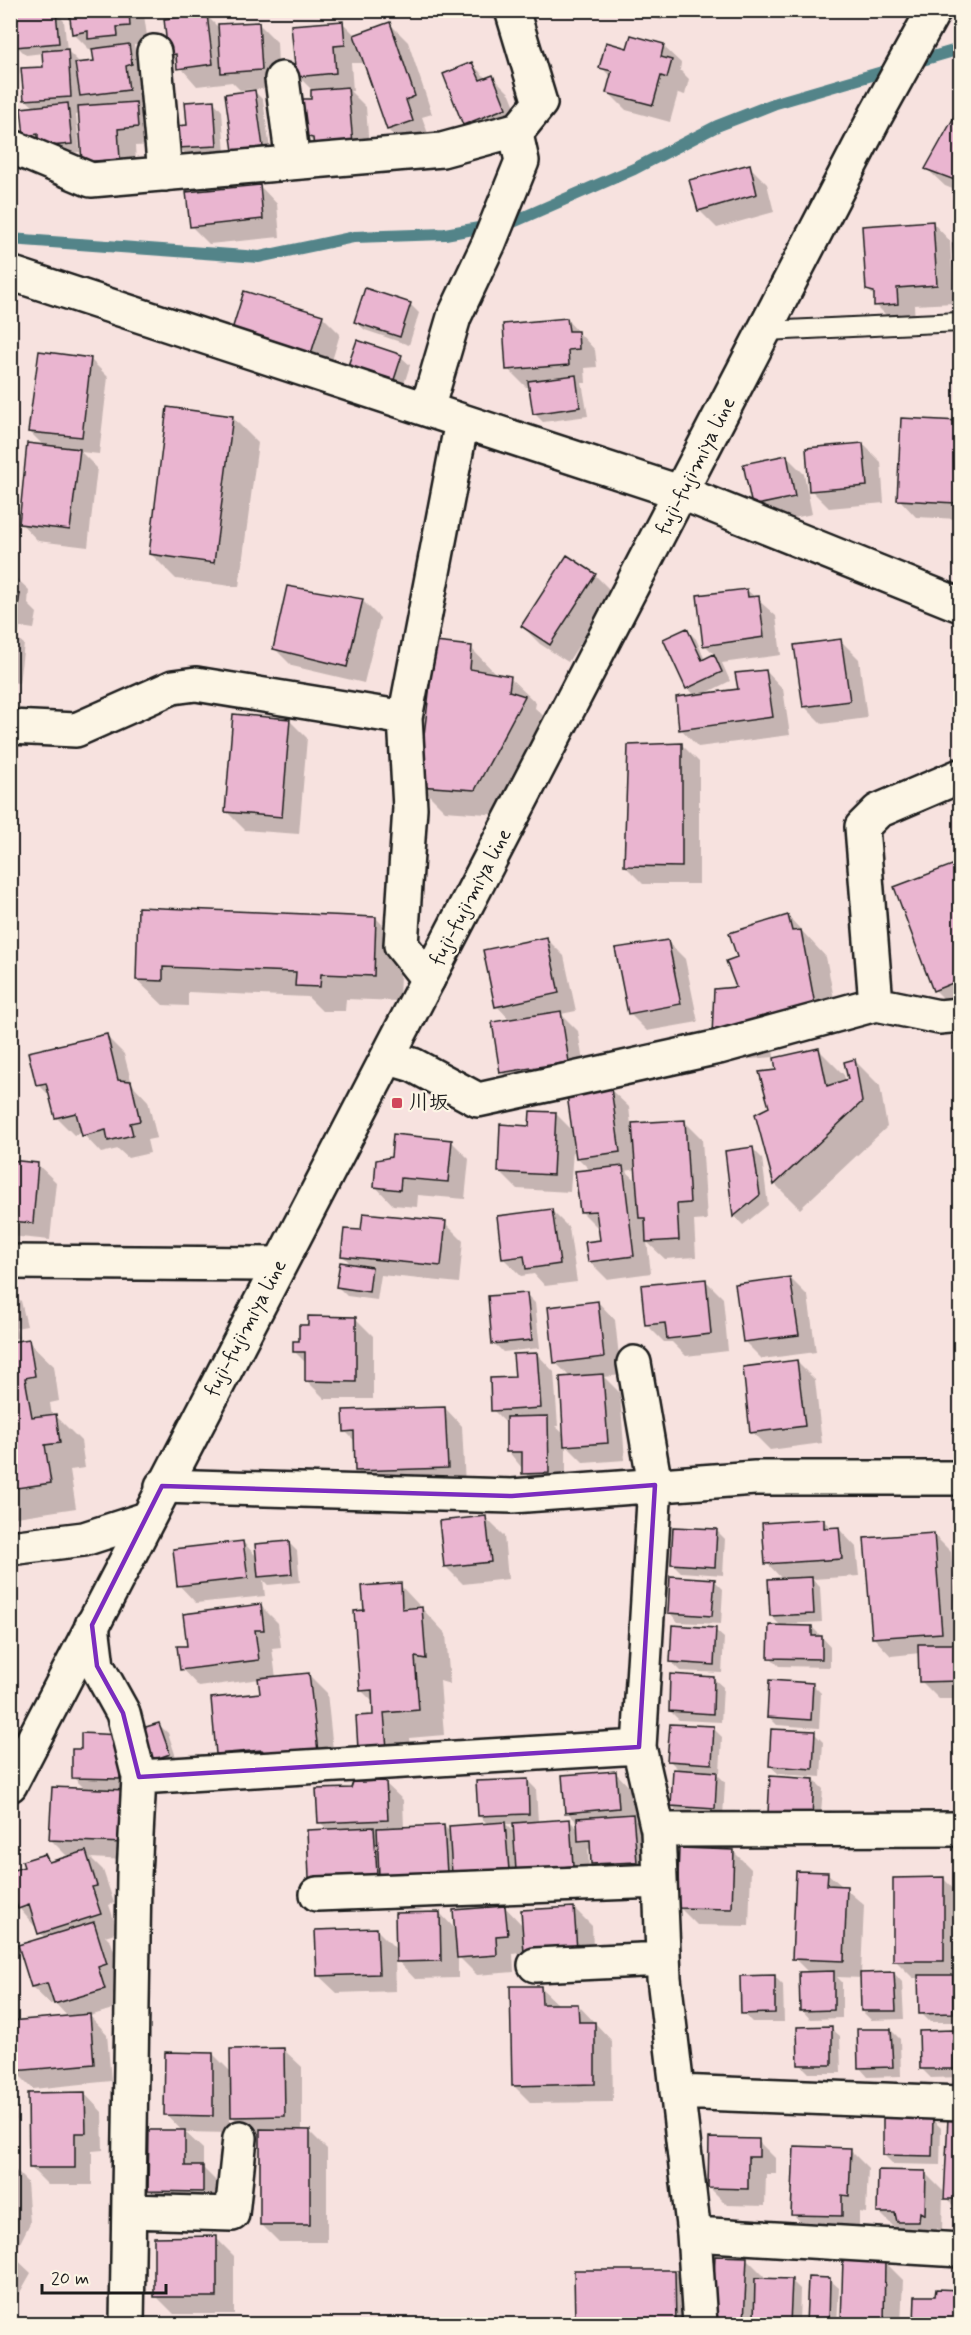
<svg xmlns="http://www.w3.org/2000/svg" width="971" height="2335" font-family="Mynerve,'Klee One',sans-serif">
<rect width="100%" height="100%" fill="#f7e2df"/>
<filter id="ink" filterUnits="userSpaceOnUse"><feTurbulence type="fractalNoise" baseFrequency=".0167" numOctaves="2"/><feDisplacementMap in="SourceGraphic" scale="12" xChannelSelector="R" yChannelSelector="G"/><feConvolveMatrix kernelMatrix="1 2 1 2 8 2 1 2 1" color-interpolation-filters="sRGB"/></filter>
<g filter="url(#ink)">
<!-- shadow -->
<path fill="#0003" fill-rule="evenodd" d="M71,10h69l4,5 4,28 -14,2 1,7 11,12v44h-6l13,13 2,24 -20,1 2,30 -53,-15 -4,-47 -4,1 4,37 -31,3 -23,-20 9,-27 -10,-9 19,-31 -1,-15 -17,2 -9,-9h-7v-30l45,-4 9,9 3,29 14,14 14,-2 -1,-12 -3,1 -18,-18z
M343,10h55l-1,6h-49z
M467,10h45l-2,12 -38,-6z
M618,10h45l-1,10z
M207,16l13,13 39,-5 18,18 2,46 -39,2 -8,-8 -35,4 -28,-32z
M342,22l14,14 34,-12 18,18 24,72 -10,3 8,22 -24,8 -18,-17 -26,-77v10h-11l2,28h-3l16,16 4,55 -55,-18 -9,-9 7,-44 -15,-15z
M663,46l18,17 -1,7 9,9 -4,16 -7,-2 -8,29 -44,-12 -18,-18 4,-14 -11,-11 27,-17z
M472,64l15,15 5,-3 18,18 13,32 -41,16 -18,-18z
M254,91l9,9 8,56 -28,3 -9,-9z
M214,102l8,9 3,43 -37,2 -9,-8 9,-21z
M958,112l2,1v79l-15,-6 -18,-17z
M749,166l18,18 7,28 -57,16 -18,-18z
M260,186l17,18 3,33 -71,7 -18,-18z
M933,223l17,18 4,62 -40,2 1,17 -21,1 -18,-18 -1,-8 -8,-8z
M955,245h5v62l-2,-2z
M410,304l9,9 -10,32 -44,-15 -9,-8z
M322,316l18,18 -12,40 -78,-23z
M567,320l28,30 2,17 -12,1 1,15h-4l6,33 -45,6 -9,-9 -3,-26h-5l-18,-18z
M401,357l9,8 -10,32 -44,-15z
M90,359l18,18 -9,77 -18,-2 16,16 -9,79 -50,-6 -17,-18 23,-77 -15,-15z
M232,417l26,26 -19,144 -63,-8 -25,-25z
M959,423l1,96 -44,-2 -17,-18z
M863,444l18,18 3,41 -55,5 -18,-18z
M786,456l18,18 8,40 -41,9 -18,-18z
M10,572l19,18 -1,14 9,9 -3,16 -14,-2 -2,12 6,5 -5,39 -9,-1z
M595,575l18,18 -45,69 -28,-18 -18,-18z
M747,590l29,26 5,39 -59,8 8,18 -28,14 37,-4 27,-20 17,18 7,46 -92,12 -17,-18 14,-33 -7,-8 -23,-48 22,-10 9,9 9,21 10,-5 -10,-10z
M362,600l18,18 -16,65 -72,-17 -18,-18z
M841,641l18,18 8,59 -45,6 -18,-18z
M471,648l26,27 13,3 26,25 -1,5 15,14 -50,93 -55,-4 -25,-25z
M289,720l18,18 -8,96 -54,-4 -18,-18z
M681,744l18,18v122h-56l-18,-18z
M960,863v152l-25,-25 -39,-102z
M139,908l237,10 25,26 -2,57 -53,-2 -1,12h-23l-14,-14 -120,-5v14l-25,-1 -26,-25z
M788,916l38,41 14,73 -67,18 1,9 -35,3 -25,-25 24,-46 1,-31z
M546,938l18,18 12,55 -15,3 17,17 8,49 -67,10 -17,-17 9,-52 -14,-15z
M668,942l17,17 13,63 -51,9 -18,-18z
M106,1036l18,18 8,30 16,17 9,37 -10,2 3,13 -22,5 -10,-9 -17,4 -19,-20 -8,2 -18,-18 -4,-19 -14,-14z
M819,1050l25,25 2,7 3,-2 6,-19 25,25 7,41 -87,82 -25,-25 -18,-69 14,-7 7,-37z
M611,1090l18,17 2,18 53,-4 18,18 5,81 -13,1 2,36 -31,2 -18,-17 4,31 -44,6 -18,-18 12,-20 -1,-11 -18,-18 9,-41 -14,-14 -3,-21 -4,56 -53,-3 -17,-17 30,-45 25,-14 19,19zM637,1169l1,13 -12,-11z
M451,1141l18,18 -4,40 -47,-4 -1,12 -24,-2 -17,-18z
M753,1149l9,9 6,47 -25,20 -8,-8 -9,-64z
M10,1162l28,3 18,17 -6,58 -40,-4z
M551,1210l18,18 8,54 -32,4 -11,-12 -13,2 -18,-18z
M445,1223l18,18 -4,42 -78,-8 -4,25 -30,-4 -9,-9 15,-21 -10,-10 20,-24z
M790,1278l18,18 8,56 -54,7 -18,-18z
M705,1280l18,18 5,53 -42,5 -14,-14h-8l-17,-17z
M10,1290l11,11 6,25 -11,2 3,10 -9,1z
M526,1294l9,9 5,45 -37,4 -9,-9z
M598,1302l17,18 6,55 -17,2 16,16 5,67 -41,3 -18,-18v46h-25l-33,-40 -1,-27 -14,-14 44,-56 17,18 4,54h-3l10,9 5,-58 -15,-15z
M355,1318l18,18v63h-48l-18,-18 -1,-18 -11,-11 14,-25z
M28,1341l26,25 5,35 -9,2 2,13 3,-1 26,26 4,27 -15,2 6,38 -66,10v-175z
M797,1362l18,18 7,63 -52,7 -18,-18z
M445,1408l17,18 3,59 -91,3 -17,-17 -1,-29 -11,-11z
M486,1518l18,18 4,43 -45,5 -18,-18z
M823,1520l9,9h7l17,18 3,29 -47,3 8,8 2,35 -35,2v3h25l9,9 9,10v21l-51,-1 -9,-9 12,-30 -11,-11 12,-36 -16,-17z
M717,1531l8,8 -2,36 -42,-3 -9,-9z
M933,1534l18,18 9,93v54h-21l-18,-18 -1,-28 -29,3 -17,-18z
M243,1542l14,15 31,-15 9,9 3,31 -32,3 -5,-5 2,16 -69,7 -17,-18z
M714,1580l9,9 -2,35 -43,-2 -8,-9z
M400,1585l46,49 4,50 -10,-3 4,54 -35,3 3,35 -27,1 -11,-71 -13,-13z
M260,1605l18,18 3,24 -9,1 4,30 33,-3 18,18 8,76 -100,2 -18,-17 45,-60 -2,-15 -61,8 -17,-18 6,-22z
M715,1630l9,8 -2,35 -42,-2 -9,-9z
M714,1679l9,8 -2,35 -42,-2 -9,-9z
M812,1684l9,9 -2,35 -42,-3 -9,-9z
M159,1725l9,8 10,30 -30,-2z
M713,1728l9,9 -2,35h-5l10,10 -2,35 -42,-2 -9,-9 8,-35 -11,-11z
M814,1733l9,9 -2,35 -42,-3 -9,-8z
M119,1736l22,125 -50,-3 12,12 11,33 -5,2 9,27 -13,4 6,6 13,40 -9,2 7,22 -32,10 17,18 4,47 -78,8 -19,-19 2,50h-6v-86l59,-16 -14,-15 -5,1 -18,-17 13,-49 -26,-30 7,-40 18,-12 8,7 17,-5 -18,-18 35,-50 -13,-13 10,-26z
M616,1773l17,18 2,28 16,15 3,45 -43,3 -18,-18 -1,-11 -4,-5 2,36 -262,11 -17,-18 17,-47 -8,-8 32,-32 33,-7 18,17 1,28 40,-2 7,7 37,-9 -9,-8 48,-36 9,9 2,33 31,-2 10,10v-6l-12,-12zM506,1824h8l1,9z
M814,1780l9,9 -3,35 -42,-2 -8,-9z
M733,1851l18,18 -2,57 -52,-1 -18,-18z
M827,1873l37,32 -3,69 33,-1 8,9 2,37 -33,1 -9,-9v-33l-25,-1 5,5v36l-32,1 -8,-9 7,-37 -15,-15z
M944,1879l16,17v82h-6l6,6v38h-30l-9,-9 -1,-35h-7l-18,-18z
M505,1907l18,19 51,-18 18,18 2,41 -69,-15 -12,2 1,18 -37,3 -19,-19v22l-43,1 -20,-21 1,33 -59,2 -18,-17 57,-47 21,21 43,-37 16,17z
M774,1976l9,9 1,37h-32l-9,-9z
M541,1988l18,17h19l34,36 1,61 -82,1 -18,-18z
M831,2028l9,8 1,37h-32l-9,-9z
M891,2030l9,9 1,37 -33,1 -8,-9z
M953,2031l7,8v38l-29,1 -9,-9z
M284,2050l18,17v64h7l18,18v93h-48l-18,-18v-90h-11l-20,-20v19l-45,-1 18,17v19l17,17v24l-53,-1 -18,-18 34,-58 -17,-18 47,-60 19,19z
M85,2094l17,18 1,38 -11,1v34h-44l-18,-18z
M932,2119l9,9 -1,37 -47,-1 -9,-9z
M949,2120h11v93l-14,-15z
M758,2141l18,18v15h-10l-1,32 -38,-1 -18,-18z
M850,2150l18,18 -2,45 -7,-1v21l-49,-1 -17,-18z
M10,2165l17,17 3,41 -11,22 -9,-4z
M925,2173l18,18 -1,40 -5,-3 -1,11 -39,-9 -18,-18z
M216,2238l18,18v58h-60l-18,-18z
M10,2253l21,20 -21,37z
M746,2258l18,18v4h27l9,9 -1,35h-83l-2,-2z
M845,2261l40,1 18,18 -2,44h-58z
M675,2271l25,26v27h-124v-52z
M809,2279l21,1 9,8 -2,36h-30z
M937,2291l23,1v32h-45l1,-27h21z"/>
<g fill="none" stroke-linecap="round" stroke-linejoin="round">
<!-- stream -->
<path stroke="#538489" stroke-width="12" d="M912,63l48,-14
M10,239l249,18 95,-20 91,-3 68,-12 121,-53 83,-43 59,-23 120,-35"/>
</g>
<!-- building -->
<path fill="#eab5d0" stroke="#1c1c1c" stroke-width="1.5" d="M69,10h60l1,16 -13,1 1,9 -30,3v-8l-16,3z
M56,11l3,32 -44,4 -5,-9v-24z
M207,14l6,50 -36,5 -1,-15 -8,1 -4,-36z
M343,21l2,24 -11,1 2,27 -40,4 -5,-52z
M259,22l3,48 -41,3 -3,-49z
M390,22l25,74 -9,4 7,21 -26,9 -33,-95z
M631,35l33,9 -3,13 11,3 -5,18 -6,-2 -8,29 -47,-12 6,-22 -13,-3 7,-26 21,6z
M129,44l3,20 -6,2 3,24 -49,6 -5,-33 19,-2 -2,-12z
M68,49l3,48 -47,3 -3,-32 22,-1 -1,-16z
M472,62l8,18 13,-5 13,33 -43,17 -20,-51z
M348,87l5,57 -39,4 -1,-10 -8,-2 -5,-37h11v-9z
M255,90l8,57 -30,4 -8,-57z
M214,100l3,46 -40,2 -1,-22 11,-1 -2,-23z
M136,102l2,25 -20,2 2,30 -38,3 -4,-56z
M68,103l4,41 -34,3v-13l-14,2 -3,-28z
M958,110l2,2v70l-35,-13z
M750,164l7,30 -59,17 -9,-31z
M260,185l3,34 -73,8 -4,-35z
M933,221l4,64 -40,3 1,16 -24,2v-14l-8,-2 -4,-64z
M960,243v62h-3l-4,-61z
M365,288l46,15 -11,34 -46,-15z
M244,291l79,24 -13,42 -79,-24z
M567,318l2,13h9l1,18 -11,1 1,15 -63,5 -3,-46z
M357,340l45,15 -11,34 -46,-15z
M39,351l52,7 -9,79 -54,-5z
M576,375l4,32 -47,7 -5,-33z
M167,407l66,9 -19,147 -65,-9z
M901,418l59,3 -4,82 -59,-3z
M27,443l53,6 -10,81 -51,-6z
M863,443l4,43 -58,5 -3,-43z
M787,455l8,42 -43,9 -9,-42z
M567,555l29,19 -46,71 -29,-19z
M287,586l76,13 -16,68 -74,-18z
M747,589l1,8 11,-1 5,41 -61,9 -6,-51z
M10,593l10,1 -3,18 -7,-1z
M687,628l15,32 12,-6 8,18 -36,17 -23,-50z
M841,639l9,62 -47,6 -9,-62z
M435,642l37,4 -2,23 41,7 -2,15 16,5 -50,94 -57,-4z
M766,670l7,47 -94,13 -3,-33 62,-8 -3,-16z
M233,714l57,5 -8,98 -57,-5z
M682,743v124l-58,-1 4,-121z
M960,862v118l-27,11 -39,-104z
M138,907l238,10 -2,59 -53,-2 -1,13 -25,-1 1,-14 -133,-5v14l-27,-1z
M788,915l4,16 9,-1 14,75 -103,31 2,-47 22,-2 -10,-26 11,-4 -8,-24z
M547,937l12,56 -64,14 -12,-57z
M668,940l13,64 -53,10 -13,-66z
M561,1011l8,51 -69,11 -8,-51z
M107,1034l11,46 13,1 9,40 -10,2 3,12 -25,6 -2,-11 -24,6 -6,-23 -21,5 -9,-35 -10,2 -8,-33z
M819,1048l8,38 21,-7 -4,-17 11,-3 7,43 -88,83 -19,-71 14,-7 -10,-35 17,-2 -2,-12z
M611,1088l9,64 -44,6 -9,-63z
M530,1111l26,1 -3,63 -55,-3 2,-48 29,2z
M685,1120l5,83 -13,1 2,36 -33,2 -1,-24h-6l-7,-95z
M393,1134l59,6 -4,42 -47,-4 -1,12 -26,-3 2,-27 15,-3z
M753,1147l7,48 -27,22 -8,-66z
M10,1160l28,3 -5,60 -23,-2z
M623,1166l11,90 -46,6 -3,-20 15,-2 -4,-29 -16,1 -5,-41z
M552,1209l8,55 -34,5 -2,-13 -22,3 -5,-43z
M363,1213l83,8 -5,45 -100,-10 3,-27 17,1z
M340,1262l32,5 -3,25 -33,-5z
M790,1277l9,58 -56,7 -8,-58z
M706,1279l5,55 -44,5 -2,-16 -20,2 -4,-40z
M527,1293l5,47 -40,4 -4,-48z
M598,1301l6,56 -50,6 -6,-56z
M308,1316l48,1v65l-51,-1v-29h-12v-11h6v-16h9z
M29,1339l6,37 -10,2 7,39 24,-3 4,29 -15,2 6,38 -41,6v-147z
M537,1353l4,55 -50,3 -1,-33 25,-1 -2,-23z
M797,1360l8,66 -55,7 -7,-66z
M603,1374l5,69 -44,3 -4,-69z
M445,1407l3,61 -93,3 -1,-40 -10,1 -1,-22z
M548,1416l1,57 -27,1v-22h-16v-35z
M486,1516l5,46 -47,5 -5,-46z
M824,1519v9l15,-1 3,32 -77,5 -3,-41z
M673,1527l44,2 -2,38 -44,-3z
M934,1533l8,100 -70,5 -8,-100z
M243,1541l5,37 -71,8 -4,-37z
M289,1541l3,33 -34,3 -3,-33z
M670,1576l45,3 -3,37 -44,-3z
M812,1577l2,37 -44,2 -2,-37z
M401,1583l1,26 20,-2 4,52 -11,-2 4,53 -35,3 3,35 -29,1 -2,-33 17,-1 -1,-25 -12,1 -6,-80 10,-1 -2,-24z
M261,1604l3,26h-9l4,30 -79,10 -3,-24h10l-4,-32z
M672,1625l44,3 -2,37 -44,-3z
M769,1625l43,1v10h10v23l-54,-1z
M918,1644h42v37l-41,1z
M309,1673l9,79 -51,4 -5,-6 -46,4 -5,-56 49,-5 -2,-15z
M670,1674l44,3 -1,37 -44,-3z
M769,1680l44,3 -2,37 -44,-3z
M159,1723l11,31 -23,8 -11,-32z
M670,1724l44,2 -2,38 -45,-3z
M771,1729l44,2 -2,38 -44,-3z
M81,1733l39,2v44l-48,-1v-29h9z
M673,1769l44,3 -2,37 -44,-3z
M616,1771l3,37 -54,5 -3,-38z
M770,1776l44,3 -2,37 -44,-3z
M528,1779l1,35 -51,2 -2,-35z
M386,1781l2,39 -70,3 -2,-34 35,-1 2,-6z
M52,1787l74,3 -2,53 -75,-3z
M633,1814l4,48 -46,2 -1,-24 -12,1 -1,-23z
M570,1819l3,47 -57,5 -3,-48z
M505,1822l4,48 -57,4 -3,-48z
M444,1825l3,48 -68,3 -2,-48z
M374,1827l3,47 -68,4 -2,-48z
M679,1848l55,2 -2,59 -55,-1z
M86,1851l11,35 -5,1 9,27 -63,20 -9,-29 -11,4 -8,-23v-15l14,-4 -2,-6 23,-7 4,8z
M796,1871l32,1 -1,13 20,1 -3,75 -52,-2z
M944,1877v84h-51v-83z
M505,1906l3,29 -12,1 1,19 -40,3 -4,-48z
M574,1907l3,43 -53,3 -3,-43z
M440,1912l1,49 -45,1 -1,-49z
M94,1922l13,42 -9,3 7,22 -51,15 -7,-21 -16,4 -13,-42z
M377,1928l2,46 -62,2 -2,-46z
M834,1971v39l-34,1 -1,-39z
M894,1972l2,39h-35l-1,-38z
M775,1975v38l-34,1 -1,-38z
M918,1975h35v38l-34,1z
M510,1986h31l1,18h36l1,18h16v62l-83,2z
M90,2014l4,50 -80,7 -4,-50z
M832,2026v39h-34l-1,-38z
M857,2029h34l2,38 -35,1z
M954,2030v39h-34l-1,-38z
M284,2048l1,68 -54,1 -1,-68z
M165,2052l48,1v63l-49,-1z
M85,2092l1,41h-11v35h-46l-1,-75z
M883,2117l50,1 -1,38 -49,-1z
M948,2118l12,1v80h-16z
M260,2129l50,1v95h-50z
M149,2130h36v36h18v26l-55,-1z
M709,2138l50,1v18h-11v32l-40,-1z
M794,2146l57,2 -2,48 -7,-1v21l-51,-1z
M10,2167l3,38 -3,5z
M878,2170l48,1 -1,44 -5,-3 -1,10h-22l-2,-9h-18z
M217,2236v61h-63v-60z
M715,2256l32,1 -3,66h-32z
M843,2259l42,2 -1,63h-43z
M574,2270h101l1,54h-101z
M808,2277l22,1 -1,46h-23z
M755,2278l37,1 -2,45 -36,-2z
M936,2289l24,1v34h-46l1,-28h20z"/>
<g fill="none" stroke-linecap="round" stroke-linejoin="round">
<!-- lane casing -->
<g stroke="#1c1c1c" stroke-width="22">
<path id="lane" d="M765,331l195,-9"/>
</g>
<!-- street casing -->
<g stroke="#1c1c1c" stroke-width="38">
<path id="street" d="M154,52l11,122
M282,79l11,83
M10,146l81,34 351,-30 77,-21 21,-26 -28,-93
M10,273l672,220 278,112
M427,409l27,-92 35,-74 33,-82 -7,-31
M10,727l66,3 97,-43 23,-3 209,34
M428,979l-27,-34 9,-137 -5,-90 57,-297
M876,1004l-14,-177 16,-16 82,-35
M389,1058l24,7 65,35 241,-53 157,-43 63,13 21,-2
M10,1262l269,2
M634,1363l21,122 -16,262 19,83 6,148 30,256 6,90
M162,1486l350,10 243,-18h205
M10,1548l74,-9 62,-20
M92,1625l5,41 26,47 16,64 -5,98 -7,449
M139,1777l500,-30
M658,1830l302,-1
M317,1894l343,-13
M535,1965l128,-6
M677,2092l283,11
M129,2211l103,3 8,-76
M694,2234l266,16"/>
</g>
<!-- secondary casing -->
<g stroke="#1c1c1c" stroke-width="38">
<path id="secondary" d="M10,1785c286,-558 580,-1112 866,-1670l58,-105"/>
</g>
<!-- lane -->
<use href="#lane" stroke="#fcf5e5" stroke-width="18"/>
<!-- street -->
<use href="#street" stroke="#fcf5e5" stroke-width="33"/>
<!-- secondary -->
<use href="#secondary" stroke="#fcf5e5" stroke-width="33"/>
</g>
</g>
<!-- marked area -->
<path fill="none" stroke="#7b2cbf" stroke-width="4.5" stroke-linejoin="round" d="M655,1485l-16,262 -500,30 -16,-64 -26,-47 -5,-41 70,-139 350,10z"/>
<!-- markers -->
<rect fill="#d1495b" stroke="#fcf5e5" stroke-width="2" x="391" y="1097" width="12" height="12" rx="3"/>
<g text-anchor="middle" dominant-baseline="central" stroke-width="4.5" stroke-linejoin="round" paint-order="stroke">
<!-- street labels -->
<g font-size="20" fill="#1c1c1c" stroke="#fcf5e5">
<text transform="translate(696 466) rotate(-63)">fuji-fujimiya line</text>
<text transform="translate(471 897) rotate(-62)">fuji-fujimiya line</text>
<text transform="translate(246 1328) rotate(-62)">fuji-fujimiya line</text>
</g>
<!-- poi labels -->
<g font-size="20" font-weight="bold" fill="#1c1c1c" stroke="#fcf5e5" text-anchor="start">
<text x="409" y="1103">川坂</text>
</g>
</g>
<!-- margin -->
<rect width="971" height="2335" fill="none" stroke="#fcf5e5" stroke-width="36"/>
<rect x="18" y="18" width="935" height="2299" fill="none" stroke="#1c1c1c" stroke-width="2" filter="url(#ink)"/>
<!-- scale -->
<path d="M42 2284v9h124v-9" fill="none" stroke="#1c1c1c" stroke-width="3"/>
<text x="51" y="2284" font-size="18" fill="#1c1c1c" stroke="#fcf5e5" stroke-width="4.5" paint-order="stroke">20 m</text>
</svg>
